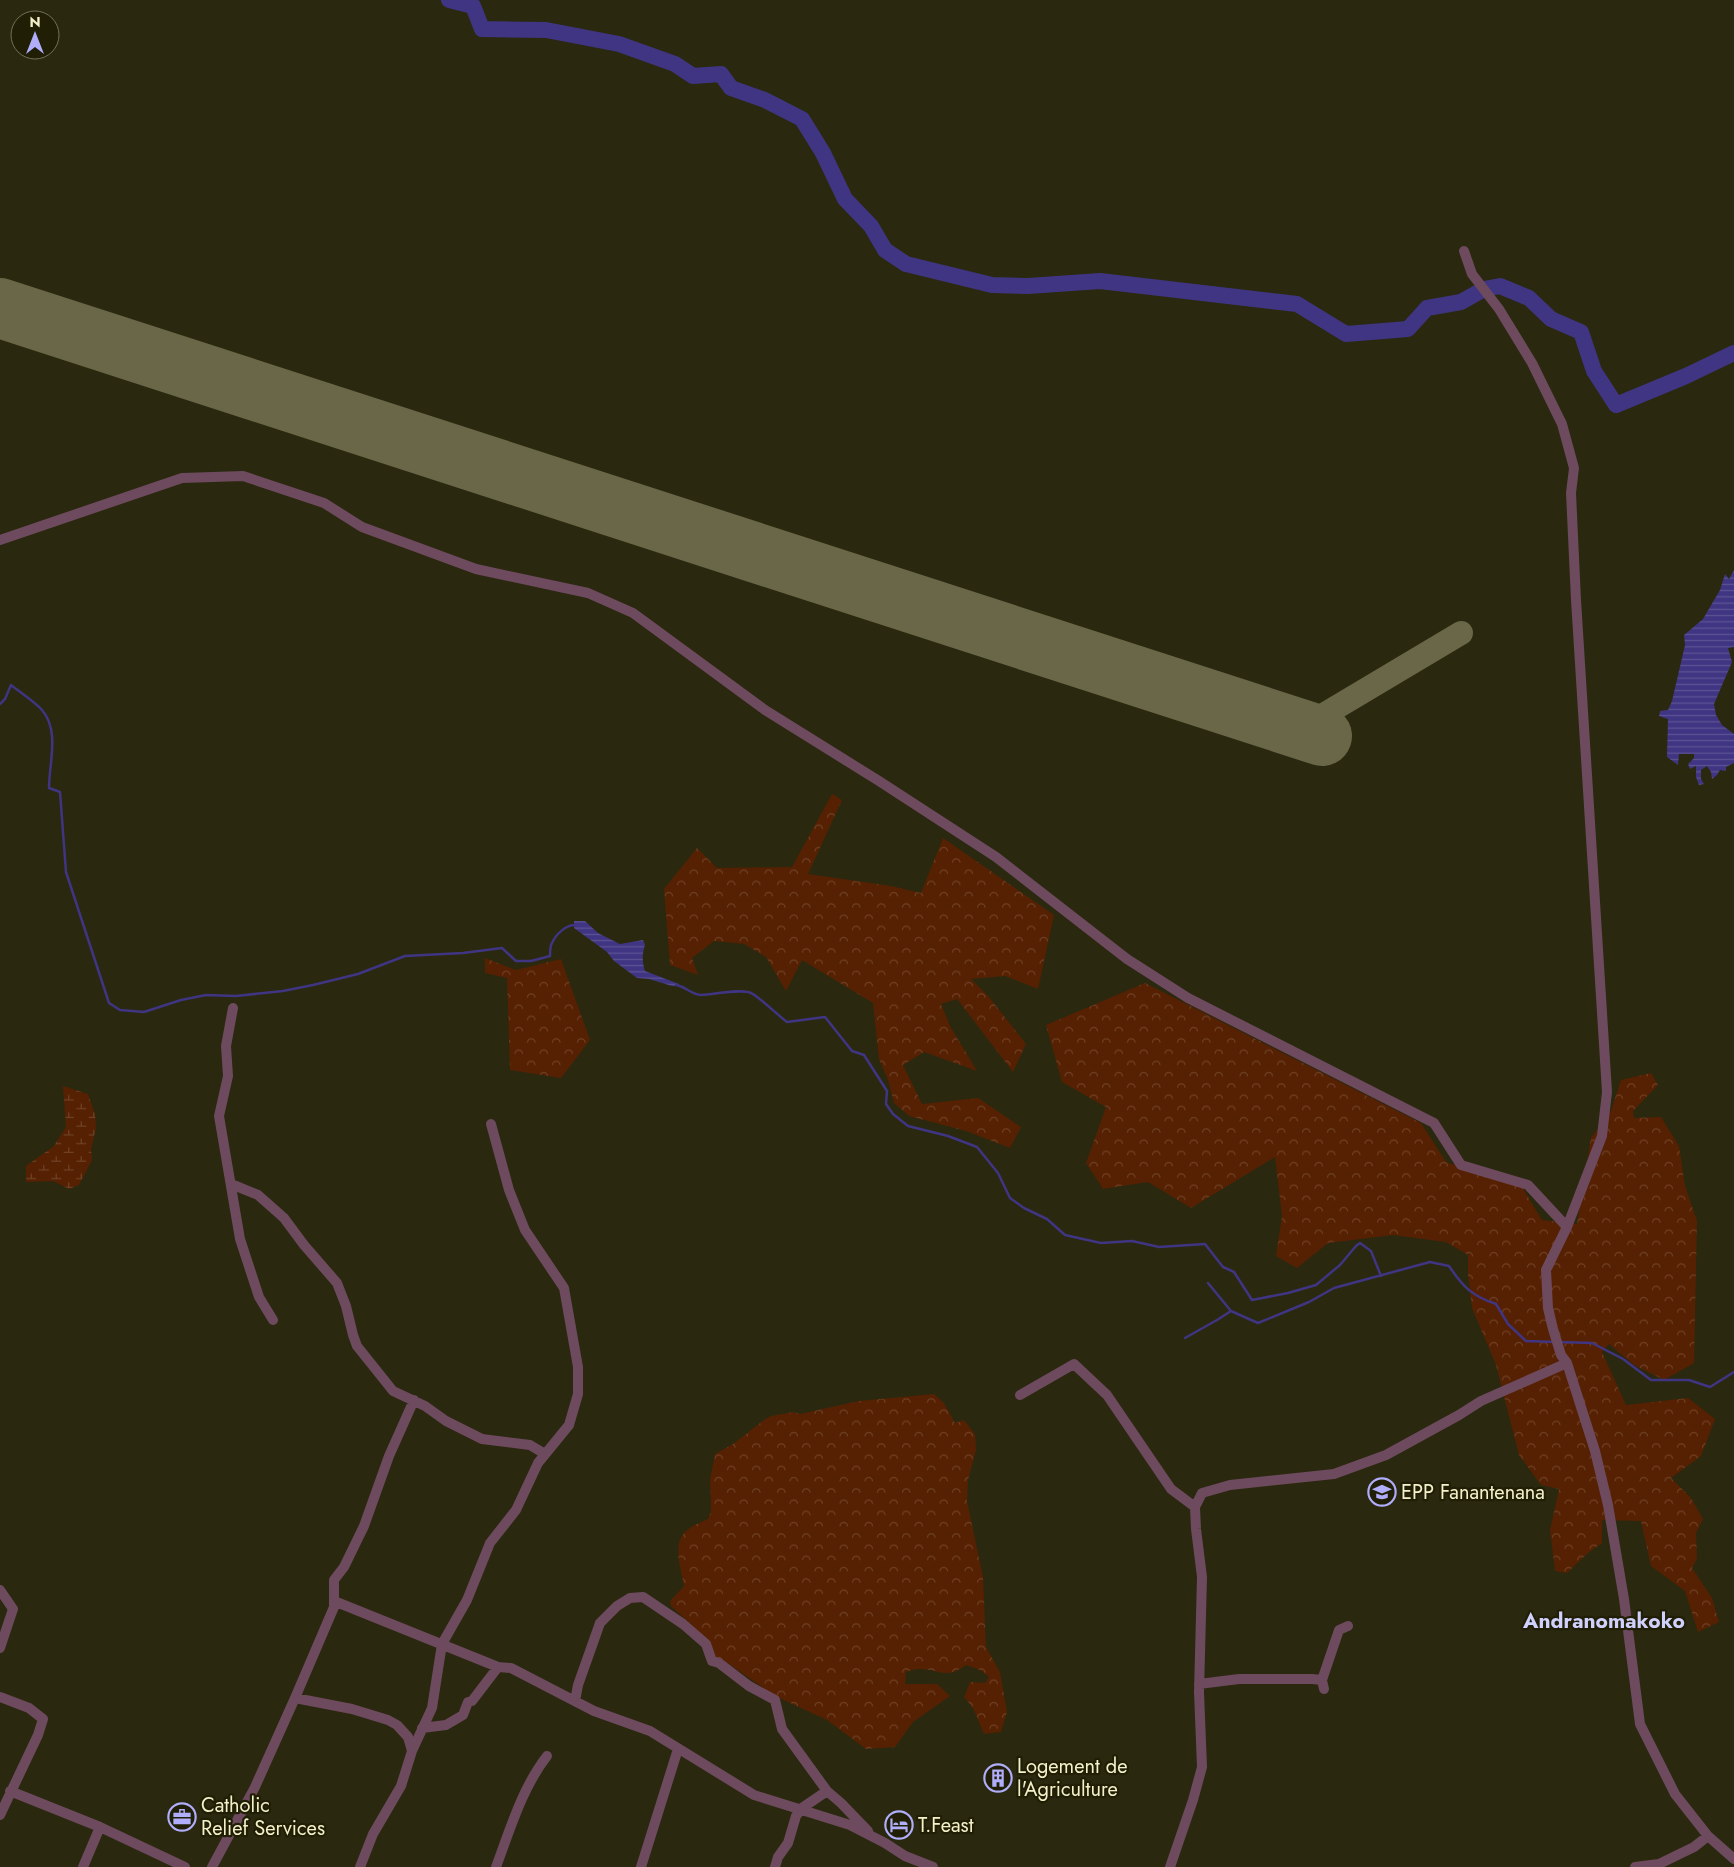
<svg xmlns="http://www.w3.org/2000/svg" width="1734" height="1867" font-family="Jost,sans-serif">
<defs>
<pattern id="forest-crowns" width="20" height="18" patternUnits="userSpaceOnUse" patternTransform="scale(1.25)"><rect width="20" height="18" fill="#562002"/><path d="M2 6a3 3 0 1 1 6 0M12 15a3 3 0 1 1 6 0" fill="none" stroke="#6f4126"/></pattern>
<pattern id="wetland-marsh" width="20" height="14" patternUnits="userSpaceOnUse" patternTransform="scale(1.25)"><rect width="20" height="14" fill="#562002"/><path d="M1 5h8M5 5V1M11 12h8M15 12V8" fill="none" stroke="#6f4126"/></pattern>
<pattern id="water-rules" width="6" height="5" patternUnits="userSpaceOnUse" patternTransform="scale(1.25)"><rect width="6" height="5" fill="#403583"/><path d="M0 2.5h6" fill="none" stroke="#5c5393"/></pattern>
</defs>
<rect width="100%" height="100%" fill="#2a280e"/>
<!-- forest -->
<path fill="url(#forest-crowns)" d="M832,794l10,6 -34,74 83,12 30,7 22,-55 111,77 -16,74 -33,-13 -34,3 18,18 37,47 -13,28 -56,-73 -16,5 9,22 27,45 -53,-19 -21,13 19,39 56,-6 43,29 -11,21 -44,-17 -57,-15 -15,-13 -6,-23 -9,-21 -6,-56 -71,-43 -16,31 -20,-34 -22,-13 -30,-3 -22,17 6,17 -28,-10 -6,-76 33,-41 20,20 75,-1z
M485,958l31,12 45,-11 29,81 -29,38 -51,-8 -3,-92 -22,-5z
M1145,983l276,140 25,39 76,25 20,33 35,4 14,-86 20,-27 10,-31 30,-7 7,12 -25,26 1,7 27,-1 18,29 6,40 12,35 -3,142 -30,17 -30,-15 -25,-21 -7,8 24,53 62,-7 27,21 -14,37 -30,22 20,20 12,21 -7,14 1,26 -5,9 20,30 7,24 -21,10 -13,-41 -34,-25 -10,-45 -39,-1v23l-14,10 -21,20 -12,-2 -5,-41 9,-41 -18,-4 -22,-30 -23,-90 -24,-57 -4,-33v-20l-22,-13 -53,-7 -65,8 -31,25 -21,-12 6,-40 -7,-59 -84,51 -43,-26 -45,7 -17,-26 20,-56 -44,-25 -16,-57z
M934,1394l10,9 11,20 9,-3 11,14 1,16 -8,30 -1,21 16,76 3,70 14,25 7,40 -6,20 -17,2 -11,-26 -9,-11 6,-15 15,1 4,-6 -9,-7 -14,-5c-21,16 -27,3 -48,4 -4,0 -8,2 -12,3l-1,12h32l13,12 -37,26 -18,25 -29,2 -39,-29 -52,-24 -46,-32 -13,-7 -6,-15 -39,-36 -1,-5 14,-15c-3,-18 -14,-46 6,-58 5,-4 12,-6 18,-9l3,-8 -1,-32 5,-25 18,-10 31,-24 7,-4 23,-4 6,2 59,-13z"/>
<!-- wetland -->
<path fill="url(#wetland-marsh)" d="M63,1086l25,8 7,20 1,14 -5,21 1,11 -13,25 -10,4 -16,-8 -27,1v-16l28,-20 12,-19z"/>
<!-- water -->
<path fill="url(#water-rules)" d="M1734,570v77l-6,1 4,14 -18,42 2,11 6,10 12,9v29l-8,4v4l-6,-1 -3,5 -5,4 -1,-7 -4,-6 -6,4v9l3,5 -5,1 -3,-8v-11l-6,3 -2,-5 6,-6v-4h-15l-1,11 -11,-8 1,-38 -9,-3 1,-5 8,-1 4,-9 13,-56 -1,-10 19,-16 17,-29 5,-16 4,5z
M574,921h11l13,12 22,11 23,-4 2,5c-3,9 -3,17 0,26l34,13 -1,2h-6l-23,-7 -12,-1 -23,-17 -7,-9 -33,-24z"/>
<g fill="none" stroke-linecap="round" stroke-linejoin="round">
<!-- stream -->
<path stroke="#403583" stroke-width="2.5" d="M0,704l5,-5 6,-14c10,8 23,16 31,25 18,21 7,53 7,78l11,4 6,80 43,131 11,7 24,2 37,-12 25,-5 30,1 47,-5 30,-6 45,-11 47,-18 58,-3 39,-5 14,13h15l19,-5c0,-4 0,-10 2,-13 4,-9 14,-18 23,-18
M676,985c9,1 16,10 25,10 12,0 39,-7 50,-2 6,2 29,24 36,29l38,-5 27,34 12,4 23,36 -1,13 7,10 15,12 40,10 29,11 21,26 12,25 14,10 23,11 18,16 36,8 31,-2 27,6 46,-3 18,23 11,5 18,28 36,-7 28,-8 24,-20 16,-19 4,-3 11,8 10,25
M1208,1283l23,28 27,12 51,-21 25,-14 96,-26 19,4c14,21 23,30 47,38l12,20 18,17 29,1
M1185,1338l32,-18 14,-9
M1560,1342l32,1 31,16 28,21h38l21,7 24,-15"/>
<!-- river -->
<path stroke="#403583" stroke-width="16" d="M449,0l24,6 9,23 64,1 73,14 56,20 18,12 28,-2 10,14 34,12 37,19 21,34 22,46 26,27 14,24 21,14 86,21 36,1 72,-5 197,23 49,30 62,-5 19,-21 34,-6 23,-13 16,-3 29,12 22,21 30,13 13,39 22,34 70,-29 48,-23"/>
<!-- taxiway -->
<path stroke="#696748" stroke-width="24" d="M1300,729l161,-96"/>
<!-- runway -->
<path stroke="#696748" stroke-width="60" d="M0,308l1322,428"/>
<!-- minor -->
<path stroke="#6d4a5e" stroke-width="10" d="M1464,251l8,23 27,35 33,54 30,61 12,44 -3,25 5,107 31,492 -5,44 -35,91 -21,43 2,38 5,21 8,26 6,8 28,88 13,54 16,94 16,125 35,70 33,42 26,23
M0,540l182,-62 61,-2 81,27 38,24 114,42 112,24 45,20 132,97 114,71 117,76 131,102 61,39 246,125 27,42 67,20 39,42
M233,1008l-7,38 2,30 -9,40 21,123 19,58 14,23
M231,1184l27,11 26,23 20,27 33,38 9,23 7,29 4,11 36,45 32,15 21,15 36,18 48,6 15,9
M1020,1395l54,-31 33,31 64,94 24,18
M0,1590l13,19 -13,39
M334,1601l164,66 13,1 83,43 56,20 104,64 96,30 35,18 20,13 28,11
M1322,1680l17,-50 9,-4
M1199,1684l40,-5h73l10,1 2,9
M0,1697l29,11 14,11 -5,16 -38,80
M295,1698l57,11 36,11 9,5 11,12 4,14 -11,35 -28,48 -13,33
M575,1701l3,-16 22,-62 17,-17 13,-8 13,-1 40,27 23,20 6,17 7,2 30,23 26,14 7,29 45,62 14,12 27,28
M422,1728l24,-3 17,-10 5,-13 4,-1 26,-34
M412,1751l20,-43 10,-64 25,-44 23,-57 26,-33 22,-47 31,-38 9,-31v-27l-14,-79 -39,-58 -16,-40 -18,-66
M10,1791l90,36 85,40
M83,1867l17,-40
M212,1867l43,-80 40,-89 39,-91v-27l10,-13 20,-41 25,-70 25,-56
M496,1867c14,-37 26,-79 51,-111
M641,1867l37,-118
M775,1867l3,-10 10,-14 8,-27 6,-8 25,-17
M1170,1867l23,-67 9,-33 -3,-75 3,-115 -6,-48 -1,-22 7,-14 28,-8 104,-11 52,-19 73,-40 22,-14 86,-38
M1635,1867l24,-3 35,-17 14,-11"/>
</g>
<!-- icons -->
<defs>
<g id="school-ring" transform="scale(1.4375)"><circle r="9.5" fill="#201e05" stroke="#b0aefa" stroke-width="1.5"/><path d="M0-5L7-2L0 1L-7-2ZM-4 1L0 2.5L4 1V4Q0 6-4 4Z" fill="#b0aefa"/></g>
<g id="building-ring" transform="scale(1.4375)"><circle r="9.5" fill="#201e05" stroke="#b0aefa" stroke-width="1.5"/><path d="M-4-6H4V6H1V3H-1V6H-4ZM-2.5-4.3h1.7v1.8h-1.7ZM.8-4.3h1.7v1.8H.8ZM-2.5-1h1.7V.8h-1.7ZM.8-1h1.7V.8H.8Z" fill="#b0aefa"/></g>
<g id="office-ring" transform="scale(1.4375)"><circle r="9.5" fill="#201e05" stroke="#b0aefa" stroke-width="1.5"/><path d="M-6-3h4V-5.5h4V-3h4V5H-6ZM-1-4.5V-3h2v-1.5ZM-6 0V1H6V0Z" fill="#b0aefa"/></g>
<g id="hotel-ring" transform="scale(1.4375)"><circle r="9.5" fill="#201e05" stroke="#b0aefa" stroke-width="1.5"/><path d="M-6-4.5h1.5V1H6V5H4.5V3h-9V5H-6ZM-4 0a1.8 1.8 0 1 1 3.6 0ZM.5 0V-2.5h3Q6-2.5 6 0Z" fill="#b0aefa"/></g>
</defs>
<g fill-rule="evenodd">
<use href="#school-ring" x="1382" y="1492"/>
<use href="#building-ring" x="998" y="1778"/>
<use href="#office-ring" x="182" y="1817"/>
<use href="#hotel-ring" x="899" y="1825"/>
</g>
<g text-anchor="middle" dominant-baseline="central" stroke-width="4.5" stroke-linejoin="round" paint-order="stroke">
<!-- poi labels -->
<g font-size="20" fill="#f3f1c9" stroke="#201e05" text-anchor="start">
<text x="1401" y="1492">EPP Fanantenana</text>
<text x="1017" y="1766">Logement de<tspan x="1017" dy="23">l'Agriculture</tspan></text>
<text x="201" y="1805">Catholic<tspan x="201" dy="23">Relief Services</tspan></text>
<text x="918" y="1825">T.Feast</text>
</g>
<!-- neighbourhood labels -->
<g font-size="21" font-weight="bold" fill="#d0d0fc" stroke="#201e05">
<text x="1604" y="1621">Andranomakoko</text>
</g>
</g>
<!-- north arrow -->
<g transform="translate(35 35)"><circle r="24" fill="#201e05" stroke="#747253"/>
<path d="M0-4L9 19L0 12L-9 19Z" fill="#b0aefa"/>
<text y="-8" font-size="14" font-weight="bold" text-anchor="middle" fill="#f3f1c9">N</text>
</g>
</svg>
